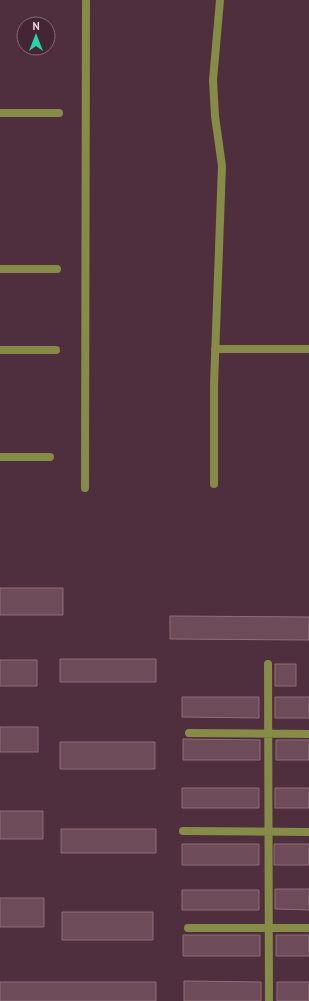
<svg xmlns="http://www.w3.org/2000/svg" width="309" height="1001" font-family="'PT Sans',sans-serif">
<rect width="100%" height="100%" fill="#4f2f3d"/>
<!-- building -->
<path fill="#6d4b59" stroke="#916d7b" d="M0,588h63v27h-63z
M170,616l139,1v23l-139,-1z
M60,659h96v23h-96z
M0,660h37v26h-37z
M275,664h21v22h-21z
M182,697h77v21l-77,-1z
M275,697h34v21h-34z
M0,727h38v25h-38z
M183,739l77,1v20h-77z
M276,740h33v20h-33z
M60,742h95v27h-95z
M182,788h77v20h-77z
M275,788h34v20h-34z
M0,811h43v28h-43z
M61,829h95v24h-95z
M182,844h77v21h-77z
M274,844h35v21h-35z
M275,889h34v21l-34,-1z
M182,890h77v20h-77z
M0,898h44v29h-44z
M62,912h91v28h-91z
M183,935h77v21h-77z
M276,935h33v21h-33z
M184,981l77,1v19h-77z
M0,982h156v19h-156z
M277,982h32v19h-32z"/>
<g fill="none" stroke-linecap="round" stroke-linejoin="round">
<!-- lane -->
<path stroke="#868b47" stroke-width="8" d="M0,113h59
M0,269h57
M215,349h94
M0,350h56
M0,457h50
M214,484v-99l8,-219 -7,-50 -2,-36 7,-80
M85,488l1,-488
M268,664l1,337
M189,733l120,1
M183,831l126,1
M188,928h121"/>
</g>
<!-- north arrow -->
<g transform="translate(36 36)"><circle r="19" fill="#442533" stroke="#866b76"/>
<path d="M0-3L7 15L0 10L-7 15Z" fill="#25d5ae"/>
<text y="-6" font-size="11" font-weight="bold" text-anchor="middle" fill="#e8d3db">N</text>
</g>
</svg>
